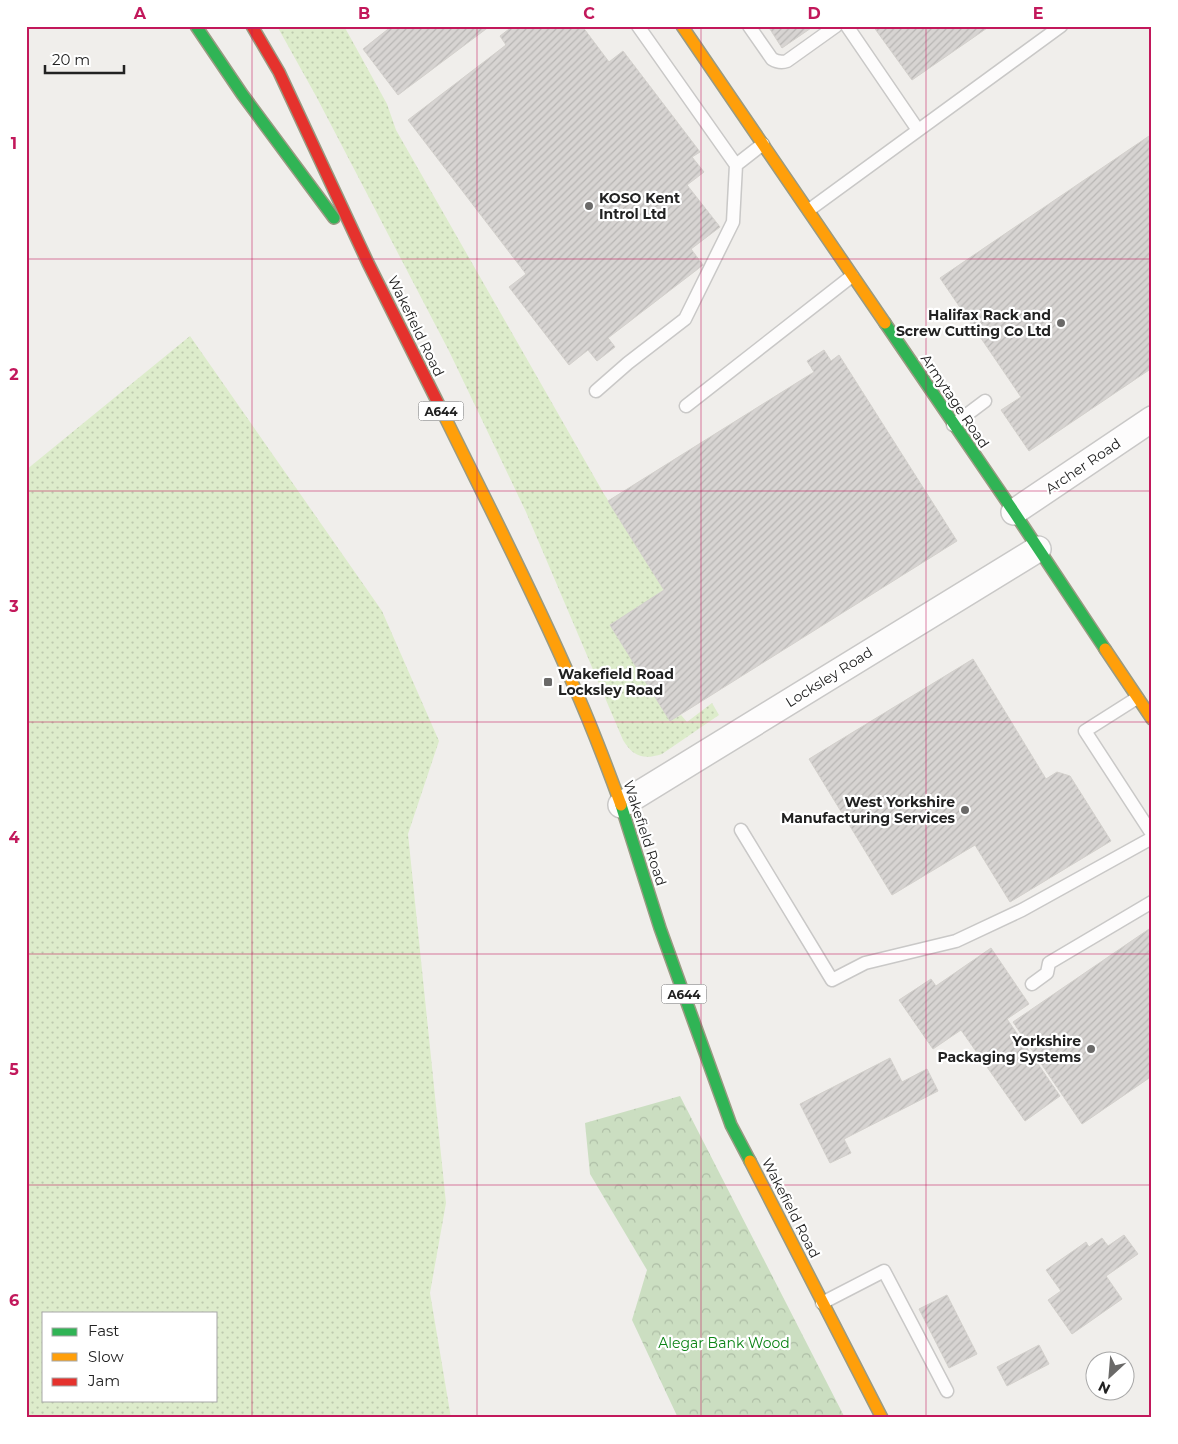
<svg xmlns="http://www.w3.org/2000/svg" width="1178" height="1444" font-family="Montserrat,sans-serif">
<defs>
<pattern id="grass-dots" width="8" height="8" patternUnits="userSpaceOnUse" patternTransform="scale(1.25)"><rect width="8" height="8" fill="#ddeccb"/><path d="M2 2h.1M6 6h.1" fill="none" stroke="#bdcaae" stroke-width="1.8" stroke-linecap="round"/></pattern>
<pattern id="forest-crowns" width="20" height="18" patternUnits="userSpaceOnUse" patternTransform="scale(1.25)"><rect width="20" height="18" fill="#cbdec1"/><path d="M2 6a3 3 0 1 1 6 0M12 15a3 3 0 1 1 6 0" fill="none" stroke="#aebea6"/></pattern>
<pattern id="building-hatch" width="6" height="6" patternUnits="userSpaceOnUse" patternTransform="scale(1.25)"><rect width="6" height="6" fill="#d7d4d2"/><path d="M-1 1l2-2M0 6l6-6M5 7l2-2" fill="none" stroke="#b8b6b4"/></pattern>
</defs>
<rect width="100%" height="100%" fill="#f0eeeb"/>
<!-- grass -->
<path fill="url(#grass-dots)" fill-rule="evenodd" d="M277,26h67l43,78 9,26 208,364 60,96 -54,35 60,96 11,-6 6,7 25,-19 7,12 -57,39c-18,6 -29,3 -39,-14l-97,-228 -77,-161 -133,-255z
M190,336l192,275 57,130 -31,93 38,369 -16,90 21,125h-425v-948zM44,1313h172v87h-172z"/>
<!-- forest -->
<path fill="url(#forest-crowns)" d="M680,1096l165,322h-167l-46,-98 15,-50 -57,-96 -5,-51z"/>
<!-- building -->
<path fill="url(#building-hatch)" stroke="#d3d0cc" d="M392,26h98l-92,69 -35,-46z
M513,26h69l27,36 14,-11 77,101 -8,5 12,15 -17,13 33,42 -29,22 12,16 -95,73 7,9 -18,14 -9,-11 -19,15 -60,-78 17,-13 -118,-154 98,-75 -6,-9z
M768,26h46l-32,22z
M873,26h117l-78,54z
M1152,134v234l-123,83 -28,-41 20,-13 -81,-119z
M824,350l7,11 8,-6 118,186 -287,180 -60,-96 54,-35 -56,-89 206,-129 -7,-11z
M973,659l73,120 11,-7 13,4 41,65 -101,61 -35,-57 -83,50 -83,-136z
M1152,927v149l-70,48 -69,-102z
M991,948l38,56 -22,15 53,77 -35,25 -64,-91 -28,19 -34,-49 32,-21 5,7z
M890,1058l12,24 25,-13 11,22 -94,48 7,14 -21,10 -30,-59z
M1124,1235l14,19 -32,22 16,23 -50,35 -24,-34 13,-9 -15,-21 40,-28 3,5 13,-9 6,8z
M947,1295l30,59 -28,14 -30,-59z
M1039,1345l10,19 -42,22 -10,-19z"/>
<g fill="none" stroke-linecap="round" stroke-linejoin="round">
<!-- lane casing -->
<g stroke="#c9c8c7" stroke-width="15">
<path id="lane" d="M638,26l98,139
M749,26l23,33c5,3 9,4 15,2l49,-35
M847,26l71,104
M809,210l252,-184
M596,391l32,-28 57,-44 48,-97 3,-57 27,-21
M686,406l166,-130
M953,425l32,-24
M1137,698l-52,33 67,103
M741,830l91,150 33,-17 91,-22 66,-31 130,-72
M1032,984l15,-11 2,-10 103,-61
M822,1303l62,-32 63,120"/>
</g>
<!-- street casing -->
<g stroke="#c9c8c7" stroke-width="28">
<path id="street" d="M1014,512l138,-93
M621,805l417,-256"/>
</g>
<!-- fast casing -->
<g stroke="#999a82" stroke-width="14">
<path id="fast" d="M196,26l46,68 92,124
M885,323l129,189 91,137
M621,805l39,123 71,197 19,36"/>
</g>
<!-- slow casing -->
<g stroke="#999a82" stroke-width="14">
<path id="slow" d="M682,26l203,297
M441,409c44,90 91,180 131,273 18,40 34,82 49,123
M1105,649l47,70
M750,1161l132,257"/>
</g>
<!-- jam casing -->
<g stroke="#999a82" stroke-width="14">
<path id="jam" d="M252,26l27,46 89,191 73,146"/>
</g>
<!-- lane -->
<use href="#lane" stroke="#fdfcfc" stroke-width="12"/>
<!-- street -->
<use href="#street" stroke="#fdfcfc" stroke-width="25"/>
<!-- fast -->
<use href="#fast" stroke="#30b455" stroke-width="11"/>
<!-- slow -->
<use href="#slow" stroke="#ff9f0a" stroke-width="11"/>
<!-- jam -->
<use href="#jam" stroke="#e5322d" stroke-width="11"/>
</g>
<!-- grid -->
<path fill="none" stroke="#c2185b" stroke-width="1" stroke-opacity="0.55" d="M252,26v1392M477,26v1392M701,26v1392M926,26v1392M26,259h1126M26,491h1126M26,722h1126M26,954h1126M26,1185h1126"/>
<!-- markers -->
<g fill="#6a6968" stroke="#fff" stroke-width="2">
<circle cx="589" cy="206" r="5"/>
<circle cx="1061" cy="323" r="5"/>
<rect x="543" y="677" width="10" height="10" rx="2.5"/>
<circle cx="965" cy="810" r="5"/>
<circle cx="1091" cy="1049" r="5"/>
</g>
<g text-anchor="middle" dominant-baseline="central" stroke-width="4.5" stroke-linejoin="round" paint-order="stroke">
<!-- shield labels -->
<g fill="#fff" stroke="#646464" stroke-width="1">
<rect x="418.5" y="401.5" width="45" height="19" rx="4"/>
<rect x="661.5" y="984.5" width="45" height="19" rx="4"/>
</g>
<g font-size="12" font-weight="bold" fill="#222">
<text x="441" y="411">A644</text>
<text x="684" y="994">A644</text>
</g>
<!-- poi labels -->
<g font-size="14" font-weight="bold" fill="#222" stroke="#fff" text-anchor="end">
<text x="599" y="198" text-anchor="start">KOSO Kent<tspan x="599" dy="16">Introl Ltd</tspan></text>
<text x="1051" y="315">Halifax Rack and<tspan x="1051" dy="16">Screw Cutting Co Ltd</tspan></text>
<text x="558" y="674" text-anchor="start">Wakefield Road<tspan x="558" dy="16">Locksley Road</tspan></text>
<text x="955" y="802">West Yorkshire<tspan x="955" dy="16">Manufacturing Services</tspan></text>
<text x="1081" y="1041">Yorkshire<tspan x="1081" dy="16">Packaging Systems</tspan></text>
</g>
<!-- street labels -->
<g font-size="14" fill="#222" stroke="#fff">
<text transform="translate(416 326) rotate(64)">Wakefield Road</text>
<text transform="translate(955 401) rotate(56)">Armytage Road</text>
<text transform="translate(1083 466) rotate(-34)">Archer Road</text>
<text transform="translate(829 677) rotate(-32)">Locksley Road</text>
<text transform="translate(645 833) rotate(72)">Wakefield Road</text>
<text transform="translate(791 1208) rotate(63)">Wakefield Road</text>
</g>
<!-- park labels -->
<g font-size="14" fill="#0c8416" stroke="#fff">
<text x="724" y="1343">Alegar Bank Wood</text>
</g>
</g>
<!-- border -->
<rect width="1178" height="1444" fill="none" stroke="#ffffff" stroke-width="55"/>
<!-- legend -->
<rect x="42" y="1312" width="175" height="90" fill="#ffffff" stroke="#a7a7a7"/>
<rect x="52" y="1328" width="25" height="8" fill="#30b455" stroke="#a7a7a7"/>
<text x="88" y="1336" font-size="15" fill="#222222">Fast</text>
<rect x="52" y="1353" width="25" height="8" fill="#ff9f0a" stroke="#a7a7a7"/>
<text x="88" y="1362" font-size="15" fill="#222222">Slow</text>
<rect x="52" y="1378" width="25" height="8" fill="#e5322d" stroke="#a7a7a7"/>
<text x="88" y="1386" font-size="15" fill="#222222">Jam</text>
<!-- north arrow -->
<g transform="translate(1110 1376) rotate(206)"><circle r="24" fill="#ffffff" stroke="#a7a7a7"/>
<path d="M0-4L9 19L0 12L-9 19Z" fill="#6a6968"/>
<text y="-8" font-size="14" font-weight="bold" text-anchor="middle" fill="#222222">N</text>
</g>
<!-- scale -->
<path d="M45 65v8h79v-8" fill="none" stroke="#222222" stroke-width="2.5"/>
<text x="52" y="65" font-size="15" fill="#222222" stroke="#ffffff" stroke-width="4" paint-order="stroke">20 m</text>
<rect x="28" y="28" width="1122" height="1388" fill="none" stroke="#c2185b" stroke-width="2"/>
<g font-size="16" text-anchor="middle" font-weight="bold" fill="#c2185b">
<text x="140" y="19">A</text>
<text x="364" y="19">B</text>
<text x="589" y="19">C</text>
<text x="814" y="19">D</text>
<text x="1038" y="19">E</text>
<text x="14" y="149">1</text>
<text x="14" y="380">2</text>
<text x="14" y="612">3</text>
<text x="14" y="843">4</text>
<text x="14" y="1075">5</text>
<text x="14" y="1306">6</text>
</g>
</svg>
